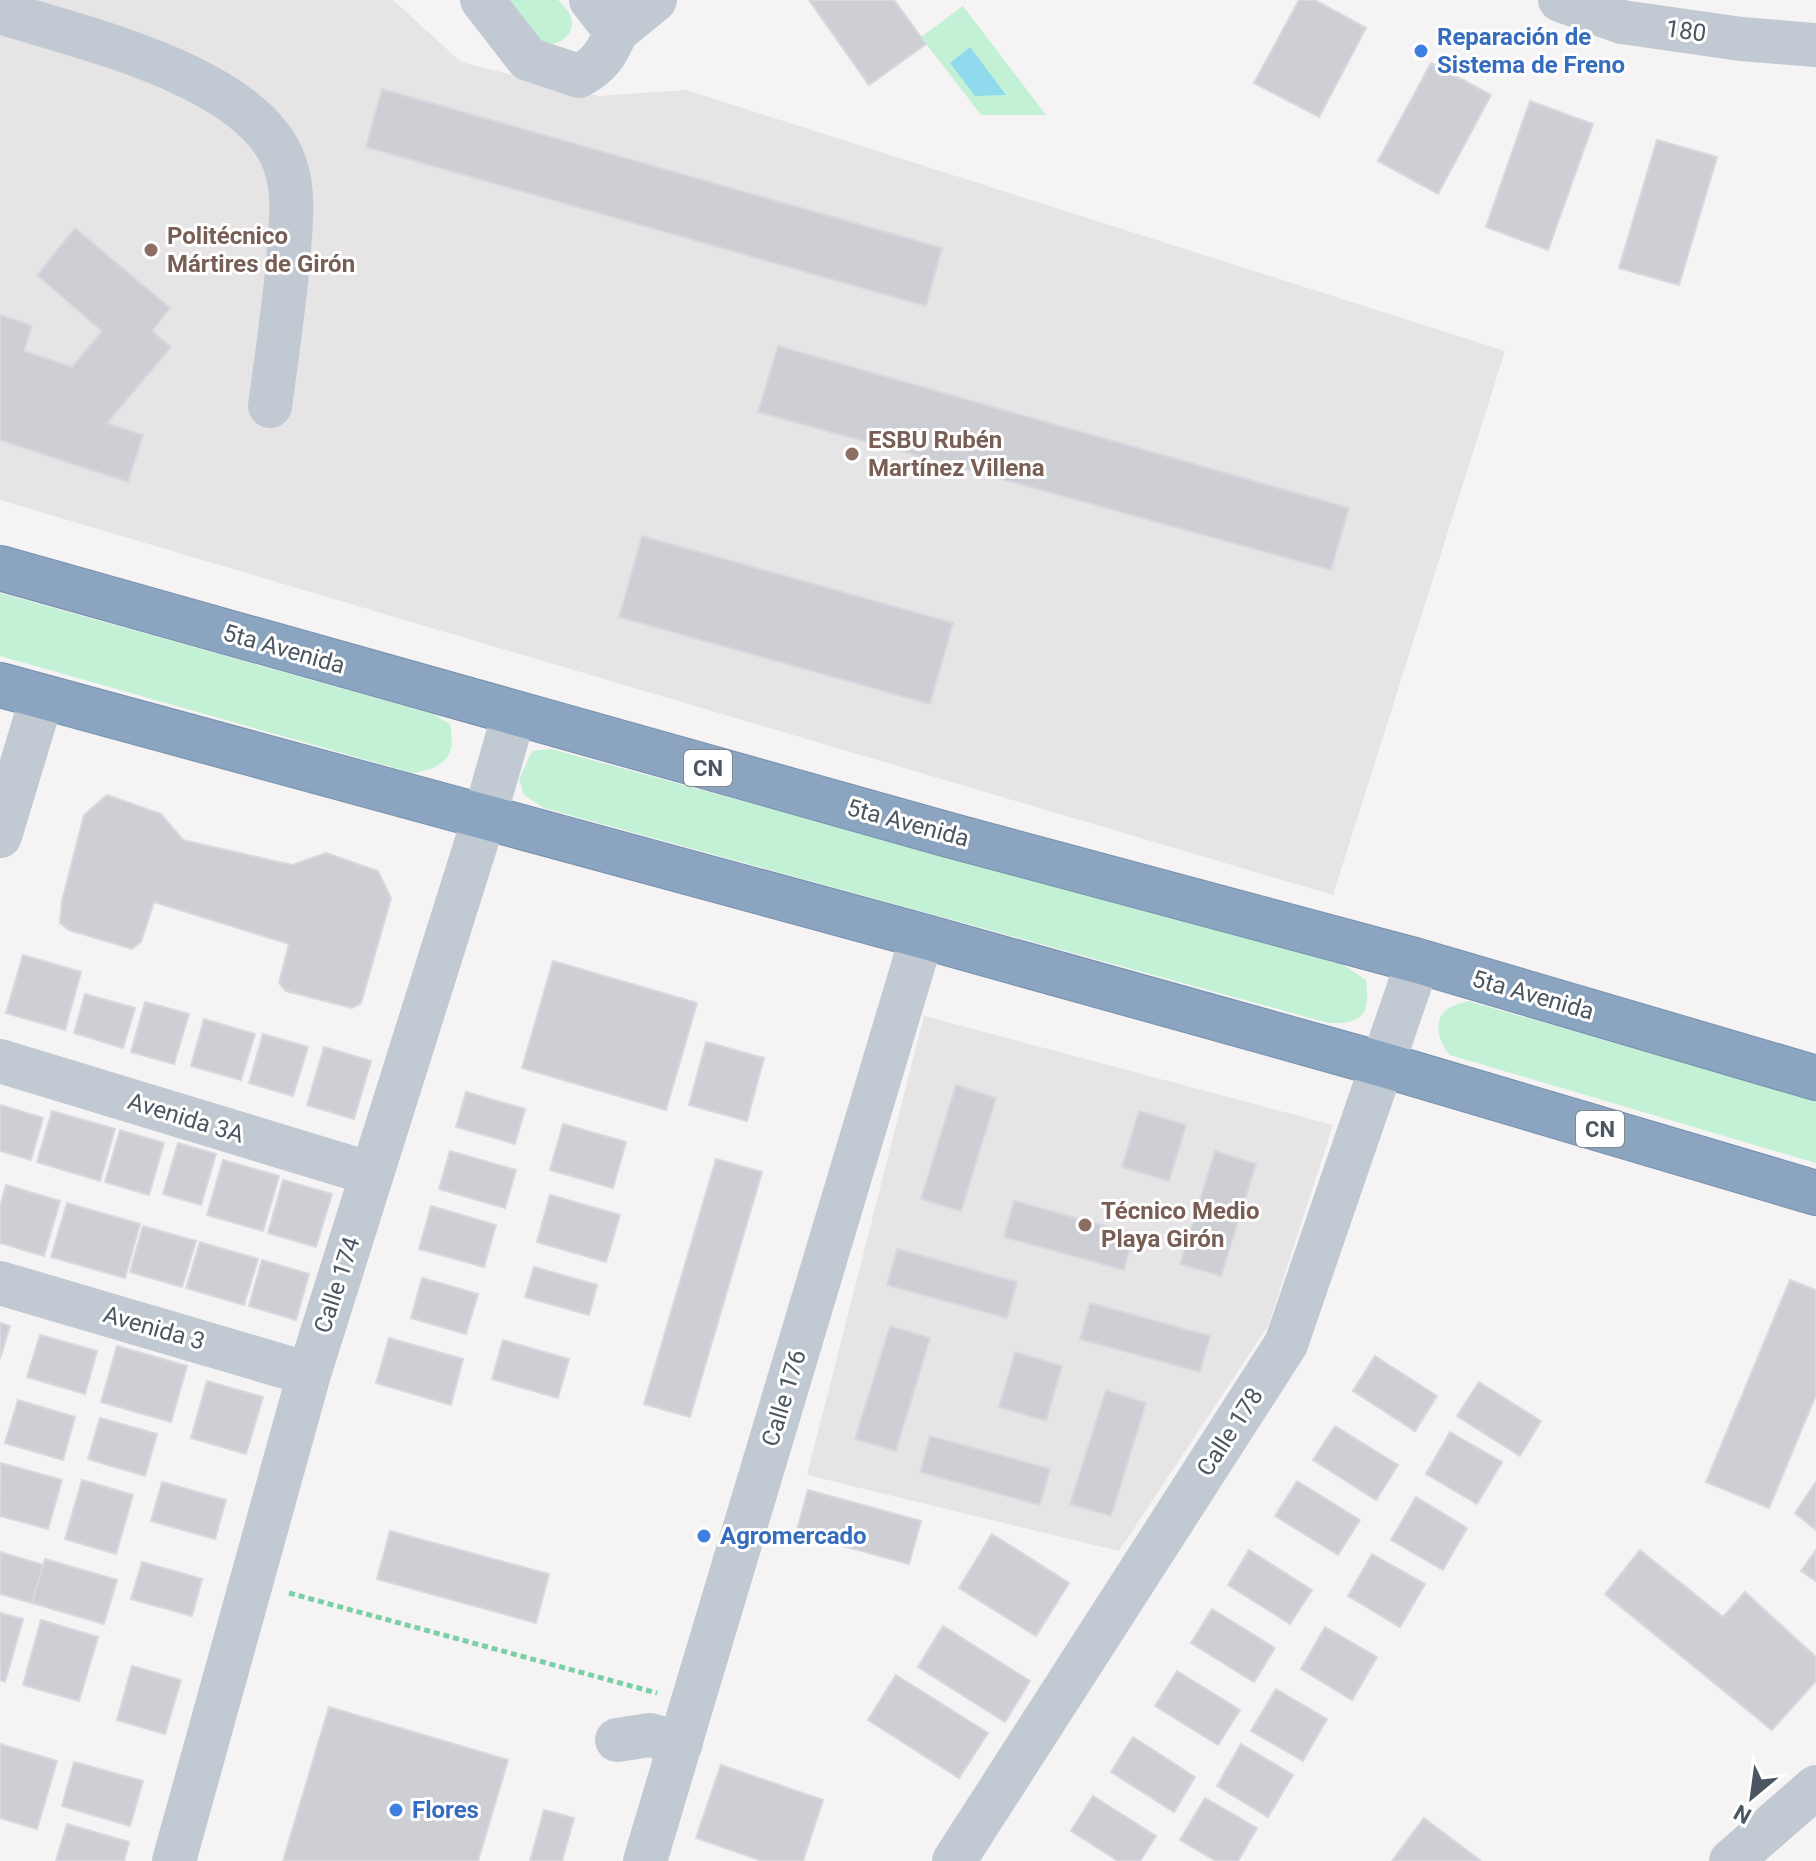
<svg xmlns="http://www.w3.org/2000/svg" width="1816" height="1861" font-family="Roboto,sans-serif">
<rect width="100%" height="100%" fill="#f5f3f3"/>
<!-- education -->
<path fill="#e6e4e5" d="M0,0h393l68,62 137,34 88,-6 819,261 -172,544 -1333,-395z
M924,1016l409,109 -65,201 -149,225 -312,-76z"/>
<!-- green -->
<path fill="#c3f1d5" d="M504,0h54c4,4 10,10 12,15 9,21 -17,37 -34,25 -10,-6 -24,-30 -32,-40z
M963,6l83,109h-65l-60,-78z
M0,593l433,121 17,10c7,33 -6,44 -37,49l-413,-117z
M551,749l791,215 24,16c4,34 -2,44 -37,43l-785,-215 -20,-13 -5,-16 13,-28z
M1468,1001l348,100v62l-366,-108c-11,-13 -19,-36 -1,-47 5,-3 13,-5 19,-7z"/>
<!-- water -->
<path fill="#90daee" d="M970,47l36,48 -31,1 -25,-33z"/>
<!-- building -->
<path fill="#cdcfd5" stroke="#d7d9de" stroke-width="2" d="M809,0h85l32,44 -57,41z
M1299,0h16l51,28 -47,89 -65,-34z
M1431,63l60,32 -53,99 -60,-33z
M382,89l560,159 -16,58 -560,-159z
M1530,101l63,23 -45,126 -62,-23z
M1657,140l60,17 -38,128 -60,-17z
M75,228l95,80 -18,23 19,16 -64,76 36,12 -15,47 -128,-42v-125l32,11 -8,25 48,16 30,-36 -65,-56z
M778,346l571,162 -18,62 -573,-158z
M642,536l311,87 -23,81 -311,-87z
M107,795l54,19 22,26 109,25 34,-12 52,18 13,27 -30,105 -9,5 -66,-17 -7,-8 10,-39 -135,-42 -13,40 -9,7 -63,-19 -9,-7 2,-22 22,-86z
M23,955l58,17 -16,58 -59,-17z
M553,961l144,42 -31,107 -144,-42z
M85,994l50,14 -12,40 -49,-15z
M145,1002l44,12 -15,50 -43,-12z
M204,1019l51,15 -14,46 -50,-14z
M263,1034l45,13 -15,49 -44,-13z
M706,1042l58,16 -17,63 -58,-16z
M324,1047l47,14 -17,58 -47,-14z
M956,1085l40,13 -35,113 -40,-12z
M466,1092l59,17 -10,35 -59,-17z
M0,1105l43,13 -12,42 -31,-9z
M52,1111l63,18 -15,52 -63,-19z
M1139,1111l47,14 -17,56 -47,-14z
M563,1124l63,18 -13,46 -63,-18z
M120,1130l44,13 -15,52 -44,-13z
M178,1143l38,11 -15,51 -38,-11z
M450,1151l66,19 -11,38 -66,-19z
M1215,1151l41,13 -35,112 -41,-12z
M716,1159l46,13 -72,245 -46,-13z
M223,1160l56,16 -16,55 -56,-16z
M283,1180l49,14 -16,53 -48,-14z
M6,1185l54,16 -16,55 -44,-13v-36z
M550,1195l70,20 -14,47 -69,-20z
M1014,1201l120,33 -10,36 -120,-33z
M67,1203l73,21 -15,54 -74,-21z
M431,1206l65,19 -12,42 -65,-18z
M143,1226l53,15 -14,46 -52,-15z
M200,1242l58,17 -14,46 -58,-17z
M897,1249l120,33 -10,36 -120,-33z
M262,1260l47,14 -13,46 -47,-14z
M534,1267l63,18 -8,30 -64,-18z
M422,1278l56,16 -12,40 -55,-16z
M1790,1280l26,10v105l-47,113 -63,-26z
M1090,1303l120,33 -10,36 -120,-33z
M0,1323l10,3 -10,33z
M890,1326l40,12 -34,113 -41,-12z
M40,1335l57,16 -12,43 -58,-17z
M389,1338l74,21 -12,46 -75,-22z
M503,1340l66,19 -11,39 -66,-19z
M117,1346l70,20 -16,56 -70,-20z
M1015,1352l47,14 -16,55 -47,-14z
M1375,1356l62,40 -22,35 -62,-40z
M207,1381l56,16 -17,57 -55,-16z
M1479,1382l62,39 -21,35 -63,-40z
M1106,1390l40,13 -35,113 -41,-12z
M18,1400l57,17 -12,43 -58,-17z
M100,1418l57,16 -12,42 -57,-17z
M1335,1426l63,39 -22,35 -63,-40z
M1450,1432l52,30 -25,42 -51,-30z
M930,1436l120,33 -10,36 -120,-33z
M1,1463l61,17 -14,49 -48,-13z
M82,1480l51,15 -17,59 -51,-15z
M1297,1481l63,39 -22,35 -63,-39z
M162,1482l64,18 -11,39 -64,-18z
M1816,1482v48l-21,-17z
M808,1490l113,31 -12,43 -113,-31z
M1416,1497l51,31 -24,42 -52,-30z
M390,1531l159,43 -13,49 -159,-44z
M992,1534l77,49 -33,53 -77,-48z
M1249,1550l63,40 -22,34 -62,-39z
M1640,1550l83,67 22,-25 71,65v24l-44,49 -167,-136z
M1816,1550v31l-15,-10z
M0,1552l43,13 -11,38 -32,-9z
M1372,1554l53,30 -25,43 -52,-31z
M45,1559l72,21 -13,44 -72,-21z
M142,1562l60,17 -10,37 -61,-17z
M1212,1609l63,39 -21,34 -63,-39z
M0,1613l23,6 -18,63 -5,-2z
M41,1620l57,17 -19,64 -56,-16z
M943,1626l87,55 -25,41 -87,-55z
M1325,1627l52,30 -25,43 -51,-31z
M132,1666l49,14 -16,54 -48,-14z
M1177,1671l63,39 -22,35 -63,-39z
M896,1675l92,58 -29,45 -91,-58z
M1276,1689l51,30 -24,42 -52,-30z
M329,1707l179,53 -30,101h-195z
M1133,1737l62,40 -21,35 -63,-40z
M0,1744l57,17 -20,68 -37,-11z
M1241,1744l52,31 -25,42 -51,-31z
M74,1762l69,19 -13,45 -68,-20z
M721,1765l102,35 -20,61h-41l-66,-23z
M1093,1796l63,40 -16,25h-22l-47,-30z
M1205,1798l52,30 -19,33h-22l-36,-21z
M544,1810l30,8 -12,43h-32z
M1424,1818l57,43h-89z
M67,1824l62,18 -5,19h-68z"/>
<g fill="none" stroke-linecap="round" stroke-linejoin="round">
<!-- highway casing -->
<g stroke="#7690ad" stroke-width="46">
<path id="highway" d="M0,568l949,267 469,126 398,117
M0,685l922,251 462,129 432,128"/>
</g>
<!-- path -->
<path stroke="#7ad0a6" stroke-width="5" stroke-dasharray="6 4" stroke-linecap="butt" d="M289,1593l368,100"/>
<!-- minor -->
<path stroke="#c1cad2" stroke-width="44" d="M482,0l46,59 51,17c21,-11 28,-23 37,-44l-25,-32
M1560,0l62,22 119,17 75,6
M0,12c81,26 263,65 287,159 7,26 4,52 2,79 -4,52 -12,104 -19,156
M616,32l39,-32
M0,836l42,-139
M0,1061l372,113
M0,1283l309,91
M617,1740l33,-5 31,8
M174,1861l135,-487 176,-559 29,-101
M645,1861l277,-925
M954,1861l332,-517 132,-383
M1731,1861l85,-74"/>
<!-- highway -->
<use href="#highway" stroke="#8ba5c1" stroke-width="44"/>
</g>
<!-- markers -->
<g fill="#3f7fe0" stroke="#fff" stroke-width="3">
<circle cx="1421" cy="51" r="8"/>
<circle cx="704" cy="1536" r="8"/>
<circle cx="396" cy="1810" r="8"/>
</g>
<g fill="#8d6e63" stroke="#fff" stroke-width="3">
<circle cx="151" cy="250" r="8"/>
<circle cx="852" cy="454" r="8"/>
<circle cx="1085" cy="1225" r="8"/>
</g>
<g text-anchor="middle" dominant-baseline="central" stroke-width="6" stroke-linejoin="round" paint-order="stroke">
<!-- shield labels -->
<g fill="#fff" stroke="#808990" stroke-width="2">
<rect x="684" y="750" width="48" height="36" rx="6"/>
<rect x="1576" y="1111" width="48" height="36" rx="6"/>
</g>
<g font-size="22" font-weight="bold" fill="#4a5661">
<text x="708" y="768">CN</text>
<text x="1600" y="1129">CN</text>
</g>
<!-- street labels -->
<g font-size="24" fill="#4a5661" stroke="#fff">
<text transform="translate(1686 31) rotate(8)">180</text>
<text transform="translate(284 649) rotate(16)">5ta Avenida</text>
<text transform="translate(908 823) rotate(15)">5ta Avenida</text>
<text transform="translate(1533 995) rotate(16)">5ta Avenida</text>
<text transform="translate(186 1118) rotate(17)">Avenida 3A</text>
<text transform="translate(337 1285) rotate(-72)">Calle 174</text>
<text transform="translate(154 1328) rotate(16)">Avenida 3</text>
<text transform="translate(784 1398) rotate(-73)">Calle 176</text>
<text transform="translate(1230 1432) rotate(-57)">Calle 178</text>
</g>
<!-- shop labels -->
<g font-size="24" font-weight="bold" fill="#366cbe" stroke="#fff" text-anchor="start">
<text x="1437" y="37">Reparación de<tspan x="1437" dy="28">Sistema de Freno</tspan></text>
<text x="720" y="1536">Agromercado</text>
<text x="412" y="1810">Flores</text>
</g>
<!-- education labels -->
<g font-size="24" font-weight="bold" fill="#785e54" stroke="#fff" text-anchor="start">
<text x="167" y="236">Politécnico<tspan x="167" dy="28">Mártires de Girón</tspan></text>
<text x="868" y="440">ESBU Rubén<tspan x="868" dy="28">Martínez Villena</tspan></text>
<text x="1101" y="1211">Técnico Medio<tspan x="1101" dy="28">Playa Girón</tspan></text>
</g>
</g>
<!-- north arrow -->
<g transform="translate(1752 1797) rotate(209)" stroke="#ffffff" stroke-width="6" paint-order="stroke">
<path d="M0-6L14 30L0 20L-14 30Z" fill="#4a5661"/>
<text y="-12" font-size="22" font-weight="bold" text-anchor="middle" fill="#4a5661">N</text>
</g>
</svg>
